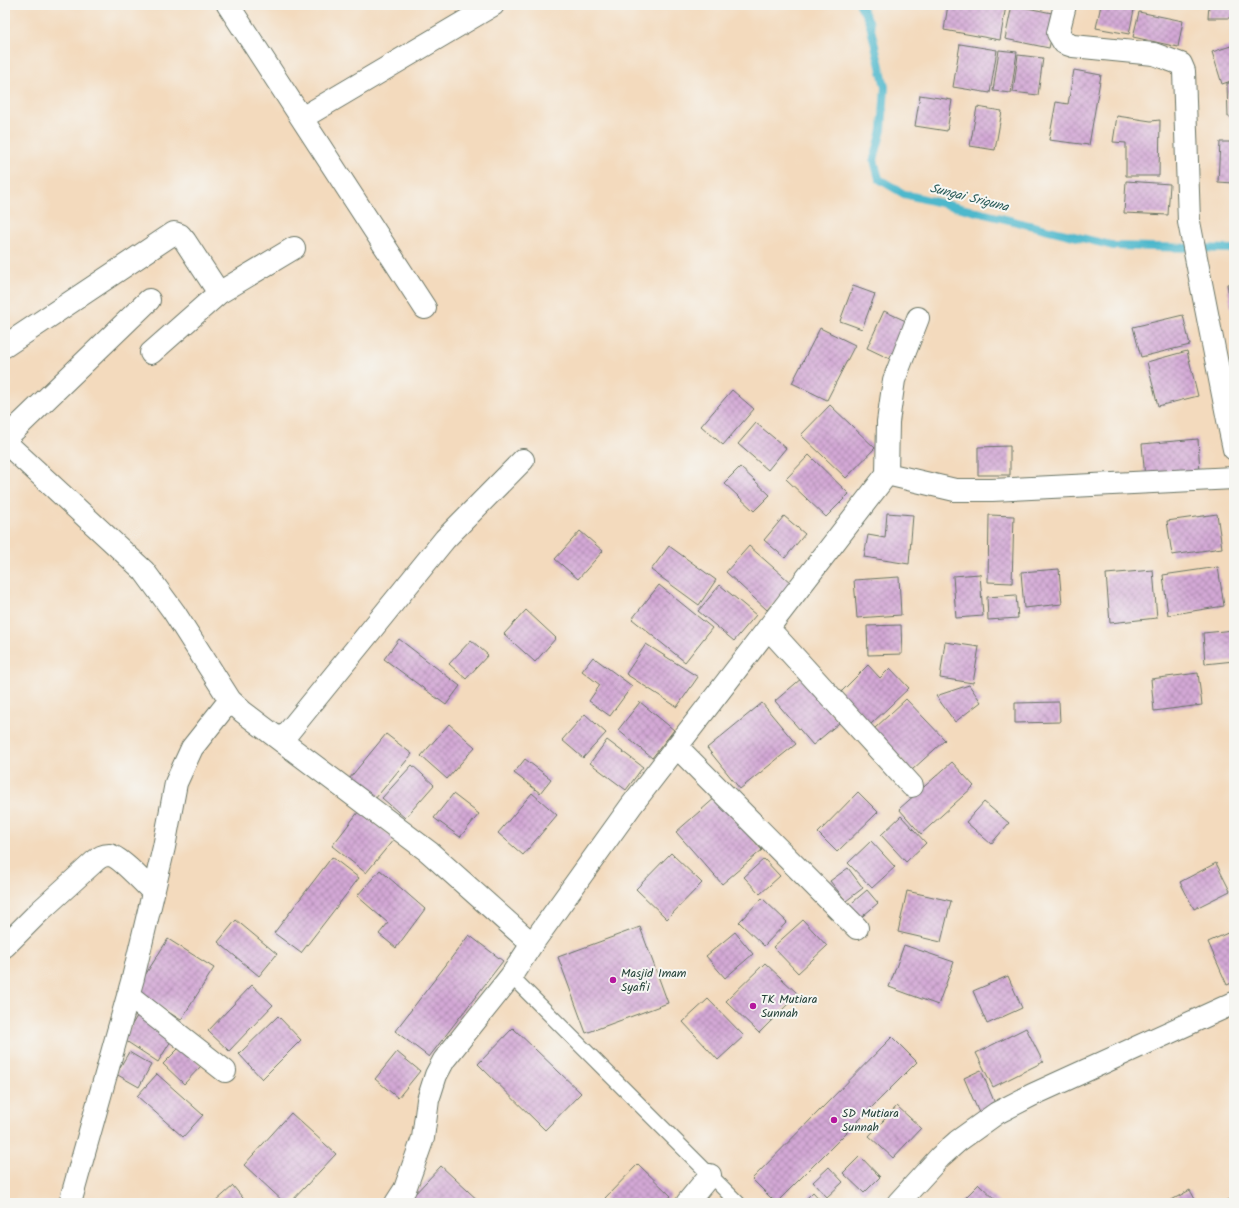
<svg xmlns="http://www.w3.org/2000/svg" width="1239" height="1208" font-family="Kalam,sans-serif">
<defs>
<pattern id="building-cross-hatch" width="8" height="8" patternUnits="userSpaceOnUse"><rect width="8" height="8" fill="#d3a8d5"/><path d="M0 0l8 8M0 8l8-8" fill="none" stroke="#ab8aae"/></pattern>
</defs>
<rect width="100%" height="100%" fill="#f6f6f2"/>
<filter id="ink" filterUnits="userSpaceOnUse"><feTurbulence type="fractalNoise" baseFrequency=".025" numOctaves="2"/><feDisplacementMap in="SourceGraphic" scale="8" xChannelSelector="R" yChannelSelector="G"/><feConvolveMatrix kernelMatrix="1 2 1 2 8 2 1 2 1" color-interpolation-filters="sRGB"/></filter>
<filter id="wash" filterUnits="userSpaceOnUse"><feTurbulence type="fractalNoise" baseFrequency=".012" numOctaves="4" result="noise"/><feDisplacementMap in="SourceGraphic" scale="16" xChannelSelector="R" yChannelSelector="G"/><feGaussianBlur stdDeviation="0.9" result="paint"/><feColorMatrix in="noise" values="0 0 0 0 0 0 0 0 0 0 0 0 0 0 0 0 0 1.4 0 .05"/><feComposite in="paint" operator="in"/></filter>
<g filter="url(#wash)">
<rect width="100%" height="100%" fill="#f3dabd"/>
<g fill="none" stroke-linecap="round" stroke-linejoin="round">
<!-- stream -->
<path stroke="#4eb8cc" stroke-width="8" d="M860,5l9,16 16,66 -3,43 -8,30 5,19 25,15 210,52 120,3"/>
</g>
<g id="blocks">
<!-- building -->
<path fill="url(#building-cross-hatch)" d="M948,5l58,1 -6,34 -56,-10z
M1012,5l45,9 -8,34 -44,-9z
M1101,5h34l-6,29 -33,-6z
M1209,5h25v13h-26z
M1139,12l44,9 -5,26 -45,-10z
M960,44l37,6 -7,43 -37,-6z
M1234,45v35l-12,4 -10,-32z
M999,50l18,2 -6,41 -18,-2z
M1018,55l25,3 -5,37 -25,-3z
M1074,70l27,5 -12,70 -40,-5 7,-38 12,2z
M1227,83h7v33l-6,1z
M920,95l32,5 -5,31 -32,-5z
M977,107l25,4 -7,39 -25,-4z
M1117,116l34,5 9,-1 -1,56h-33v-33l-13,-1z
M1220,142h14v41l-16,-1z
M1126,181l44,3 -2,31 -44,-2z
M1234,283v29l-2,1 -5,-29z
M853,286l22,8 -13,35 -22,-8z
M884,311l24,11 -18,37 -23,-11z
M1183,315l7,30 -49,12 -8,-30z
M820,328l35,17 -28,55 -35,-17z
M1187,351l11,45 -40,10 -11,-44z
M732,390l22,19 -31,36 -22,-19z
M830,405l45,43 -29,30 -45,-43z
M756,423l30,25 -18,22 -30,-26z
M1198,439l2,34 -55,5 -3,-34z
M1010,446v29h-32v-28z
M809,455l40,39 -23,23 -40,-38z
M740,467l30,28 -16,16 -30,-28z
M887,513l26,2 -4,49 -45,-7 4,-22 17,3z
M1217,514l5,34 -50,7 -5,-34z
M989,515l25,1 -2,67 -24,-1z
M784,516l21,18 -20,24 -21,-18z
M580,531l23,20 -25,28 -23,-20z
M669,546l47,34 -17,25 -48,-35z
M749,546l42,37 -24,27 -41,-38z
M1218,567l6,39 -56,9 -5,-40z
M1059,569l3,35 -38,4 -3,-36z
M1153,570l4,48 -47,5 -4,-49z
M980,574l3,42 -27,2 -3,-42z
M899,577l2,38 -44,3 -3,-38z
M659,585l53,43 -27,34 -53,-43z
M720,585l36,30 -22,26 -36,-30z
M1016,595l2,23 -30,2 -1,-23z
M526,610l30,28 -21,24 -31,-28z
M901,625l1,29 -34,1 -1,-29z
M1234,630v31l-29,3 -2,-31z
M399,639l61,47 -14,19 -62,-46z
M471,640l17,15 -22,24 -17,-15z
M945,642l34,5 -6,36 -33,-5z
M646,644l52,33 -21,30 -51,-33z
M593,657l39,29 -22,30 -21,-15 11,-16 -18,-14z
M868,665l12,13 10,-10 19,20 -38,36 -31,-31z
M1198,673l4,32 -48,6 -3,-32z
M802,678l37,45 -26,22 -38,-44z
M969,685l12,17 -26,20 -19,-26z
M906,699l39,41 -33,30 -38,-41z
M640,702l34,28 -22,28 -34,-28z
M1059,702l1,20 -45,1v-20z
M762,703l34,41 -56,45 -33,-41z
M585,714l21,19 -23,25 -21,-18z
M449,724l26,23 -28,32 -26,-23z
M386,734l26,20 -37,45 -26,-20z
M607,740l36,27 -17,23 -36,-27z
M525,759l26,20 -11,14 -26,-20z
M952,762l22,24 -53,48 -22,-25z
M412,765l22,20 -29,33 -23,-20z
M858,792l20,20 -41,40 -19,-19z
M532,793l25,22 -34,40 -25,-22z
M453,794l26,20 -19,23 -26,-19z
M716,797l46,53 -40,34 -46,-52z
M984,802l25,21 -18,21 -25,-22z
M359,811l35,28 -28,34 -34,-27z
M901,816l25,27 -20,19 -25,-27z
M871,841l24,26 -23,21 -24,-25z
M671,853l31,30 -35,36 -31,-30z
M332,857l27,21 -58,75 -27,-20z
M764,859l16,17 -20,18 -16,-17z
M1216,863l14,28 -36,18 -14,-27z
M848,868l15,20 -17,13 -16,-20z
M380,870l45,39 -29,39 -17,-14 9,-11 -31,-27z
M867,890l11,13 -21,18 -11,-13z
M907,891l44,10 -10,41 -43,-10z
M762,898l25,24 -23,24 -25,-24z
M236,920l41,34 -18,22 -41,-34z
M803,920l24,26 -29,27 -25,-26z
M640,927l28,76 -82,30 -28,-76z
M1232,931l2,4v47l-7,3 -19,-43z
M735,932l18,22 -28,24 -19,-22z
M469,935l34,26 -74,96 -34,-26z
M168,939l46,29 -33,52 -46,-29z
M904,945l50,17 -16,43 -49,-18z
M765,963l33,31 -39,39 -33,-32z
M1008,976l14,32 -35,16 -14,-33z
M252,985l21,20 -44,46 -21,-20z
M708,999l36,37 -26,24 -35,-38z
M139,1013l35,23 -16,26 -35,-23z
M278,1016l23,24 -39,39 -23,-25z
M513,1028l68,65 -36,37 -67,-66z
M1026,1028l17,34 -50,25 -17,-34z
M892,1037l25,25 -141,141 -24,-24z
M181,1046l20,20 -17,18 -21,-20z
M129,1052l22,13 -12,22 -23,-13z
M397,1052l23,19 -22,27 -23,-19z
M981,1070l15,36 -17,7 -15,-35z
M157,1074l46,41 -20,22 -46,-41z
M897,1106l24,22 -28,30 -24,-22z
M291,1113l45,41 -46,49h-5l-41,-38z
M860,1156l20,21 -16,16 -21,-20z
M638,1164l33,32 -7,7h-54l-5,-5z
M441,1166l40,37h-63l-6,-6z
M829,1167l14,15 -16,15 -14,-15z
M979,1184l20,19h-39z
M233,1186l14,17h-33z
M1190,1190l7,13h-31z
M813,1192l10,11h-21z
M1234,1197v6h-14z"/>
</g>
</g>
<g filter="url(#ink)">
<use href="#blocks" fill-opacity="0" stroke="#697464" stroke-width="1"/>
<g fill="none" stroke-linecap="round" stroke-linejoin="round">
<!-- service casing -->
<g stroke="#697464" stroke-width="16">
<path id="service" d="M511,976l227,227"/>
</g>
<!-- minor casing -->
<g stroke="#697464" stroke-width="24">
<path id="minor" d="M228,5l197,303
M1065,5l-7,28 6,10 9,3 81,8 27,10 3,7 5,151 41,208 4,-1
M302,118l191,-113
M5,346l169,-113 6,2 5,6 34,52 75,-45
M151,353l68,-60
M1230,430l4,19
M5,439l144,-139
M5,442l139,129 30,41 56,88 13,12 186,140 103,92 -21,32 -67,84 -8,15 -8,25 -5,38 -18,51 -9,14
M887,474l68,16h37l242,-12
M768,628l144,158
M282,740l163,-201 78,-79
M677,747l180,181
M532,944l99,-138 256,-332 1,-52 6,-42 24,-62
M5,946l34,-34 56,-51c5,-4 8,-6 14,-6 10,1 36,29 44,37
M128,995l97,76
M70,1203l63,-225 31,-131 12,-64 16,-35 38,-48
M687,1203l23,-28
M898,1203l42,-46 18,-16 39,-28 35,-18 202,-92"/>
</g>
<!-- service -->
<use href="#service" stroke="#fff" stroke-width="14"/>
<!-- minor -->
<use href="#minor" stroke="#fff" stroke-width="22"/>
</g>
</g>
<!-- markers -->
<g fill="#b5179e" stroke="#f6f6f2" stroke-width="1.5">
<circle cx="613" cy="980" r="4"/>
<circle cx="753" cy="1006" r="4"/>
<circle cx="834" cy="1120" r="4"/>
</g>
<g text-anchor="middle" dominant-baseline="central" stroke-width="4" stroke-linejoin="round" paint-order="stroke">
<!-- poi labels -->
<g font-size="12" fill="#1f3d34" stroke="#f6f6f2" text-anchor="start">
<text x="621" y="973">Masjid Imam<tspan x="621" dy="14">Syafi'i</tspan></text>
<text x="761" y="999">TK Mutiara<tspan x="761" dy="14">Sunnah</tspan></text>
<text x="842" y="1113">SD Mutiara<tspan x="842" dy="14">Sunnah</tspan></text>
</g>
<!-- water labels -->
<g font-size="13" font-style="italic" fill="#2b5c5a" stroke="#f6f6f2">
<text transform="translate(969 198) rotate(14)">Sungai Sriguna</text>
</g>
</g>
<!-- margin -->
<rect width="1239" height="1208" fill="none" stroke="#f6f6f2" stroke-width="20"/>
</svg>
